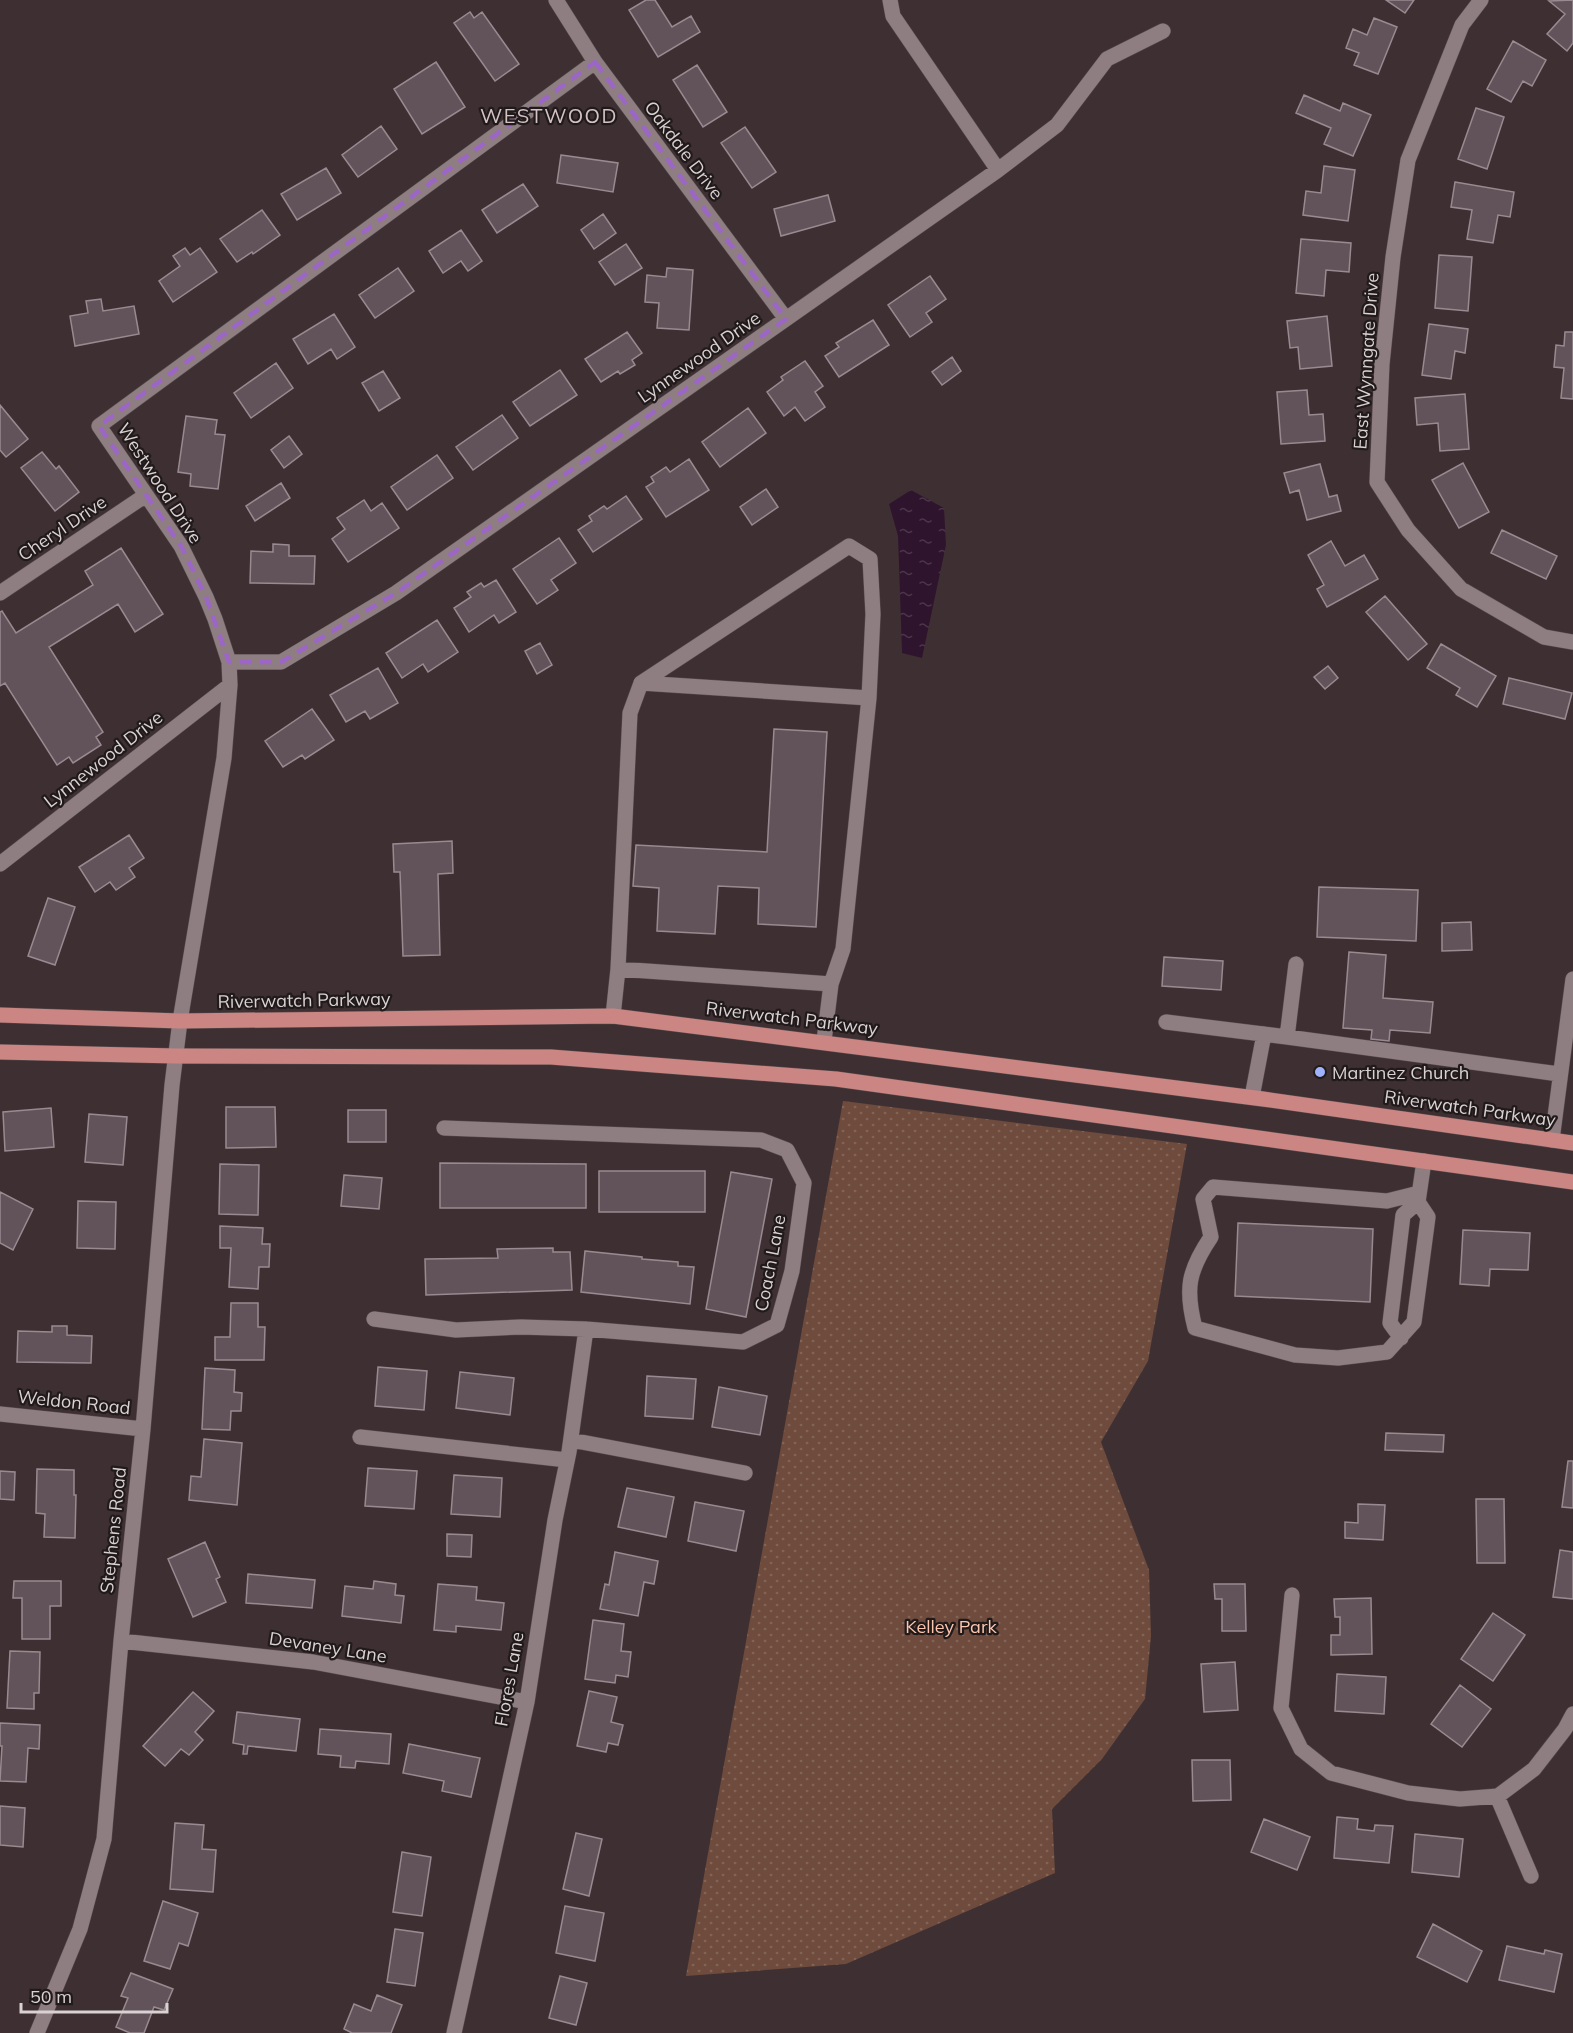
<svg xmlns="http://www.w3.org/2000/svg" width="1573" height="2033" font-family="Mulish,sans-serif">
<defs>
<pattern id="park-dots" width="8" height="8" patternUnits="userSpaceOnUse" patternTransform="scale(1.5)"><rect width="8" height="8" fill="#6e4b3c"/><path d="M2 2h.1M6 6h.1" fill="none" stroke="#826457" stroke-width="1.8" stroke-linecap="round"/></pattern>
<pattern id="water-ripples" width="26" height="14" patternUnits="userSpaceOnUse" patternTransform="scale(1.5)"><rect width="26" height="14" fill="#2f142d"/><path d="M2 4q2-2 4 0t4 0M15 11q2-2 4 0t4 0" fill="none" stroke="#4d354b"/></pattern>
</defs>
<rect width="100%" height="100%" fill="#3e3032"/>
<!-- park -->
<path fill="url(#park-dots)" d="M843,1101l344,43 -39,217 -47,81 48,128 2,66 -6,63 -43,60 -50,50 3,64 -209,91 -160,12z"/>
<!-- water -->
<path fill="url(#water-ripples)" d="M911,490l33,18 2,37 -24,113 -20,-5 -4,-117 -9,-32z"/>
<!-- building -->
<path fill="#615359" stroke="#998a91" stroke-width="1.5" d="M646,0h9l17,27 19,-11 9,16 -42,25 -29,-47z
M1386,0h28l-9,13z
M1573,0v43l-6,8 -20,-17 18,-20 -16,-13z
M470,12l4,6 8,-6 37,52 -24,17 -41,-58z
M1374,18l23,9 -19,47 -24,-9 5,-12 -13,-5 7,-19 14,6z
M1513,41l33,19 -14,26 -9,-5 -12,21 -24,-13z
M436,62l29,45 -43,27 -28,-45z
M697,65l30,47 -24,15 -30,-47z
M1304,95l36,16 3,-8 28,12 -18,41 -29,-12 7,-16 -35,-15z
M1476,108l28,9 -17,52 -29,-10z
M381,126l16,23 -39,28 -16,-22z
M745,127l31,45 -24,16 -31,-45z
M561,155l57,8 -5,29 -56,-9z
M1324,166l31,4 -7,51 -45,-6 3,-24 15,2z
M326,168l15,25 -44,27 -16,-26z
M1455,182l59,10 -4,25 -12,-2 -5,28 -26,-4 5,-29 -21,-3z
M523,184l15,22 -41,27 -15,-23z
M828,195l7,26 -54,15 -7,-27z
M262,210l18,25 -27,19 -1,-2 -15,10 -17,-23z
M603,214l13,19 -22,16 -13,-19z
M461,230l21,31 -14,10 -7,-10 -18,12 -14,-22z
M1301,239l50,4 -2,29 -23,-2 -2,26 -28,-3z
M626,244l16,24 -27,17 -16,-23z
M185,248l5,7 10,-7 17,24 -44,30 -14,-21 21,-15 -7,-10z
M1439,255l33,2 -4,54 -33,-3z
M398,268l16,23 -39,27 -16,-23z
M667,268l26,2 -4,60 -32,-2 2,-25 -14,-1 2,-27 19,2z
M930,276l16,23 -20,14 6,9 -22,15 -22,-32z
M101,299l2,12 31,-5 5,28 -64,12 -5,-30 18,-3 -2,-12z
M334,314l21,33 -18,12 -6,-10 -23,15 -15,-25z
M1327,316l5,50 -32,3 -2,-22 -8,1 -3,-27z
M873,320l16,25 -50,32 -14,-21 14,-9 -3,-4z
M1429,324l39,5 -3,24 -10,-2 -4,28 -29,-4z
M627,332l15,21 -10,7 3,5 -15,9 -2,-3 -17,11 -16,-23z
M1565,332h8v67l-12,-1 3,-30 -10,-1 2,-22 8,1z
M952,357l9,14 -19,14 -10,-13z
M805,361l18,25 -8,6 10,15 -20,14 -10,-14 -11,9 -17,-24 16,-12 -2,-3z
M276,363l17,25 -42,30 -17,-25z
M560,370l17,25 -47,31 -17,-24z
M383,371l17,27 -21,13 -17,-28z
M1307,390l2,25 14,-1 2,27 -44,3 -4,-52z
M1465,394l4,55 -29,2 -2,-28 -21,2 -2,-27z
M0,405l28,34 -22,18 -6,-7z
M748,408l18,25 -46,34 -18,-25z
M502,415l16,23 -45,32 -17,-23z
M186,416l31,4 -2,14 10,1 -7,54 -28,-3 1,-12 -13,-2z
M289,436l13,18 -18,14 -13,-18z
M42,452l14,17 3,-3 20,26 -24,19 -34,-43z
M437,455l16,23 -46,32 -16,-23z
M689,459l20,31 -43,27 -20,-30 8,-5 -3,-5 15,-10 4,5z
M1463,463l26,49 -30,16 -27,-48z
M1320,464l9,33 8,-2 4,16 -34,9 -8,-30 -9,3 -6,-20z
M281,483l9,15 -35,23 -9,-15z
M766,489l12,18 -26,18 -12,-18z
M626,496l16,23 -49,33 -15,-22 14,-9 -3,-5 15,-10 3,3z
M364,500l7,11 11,-8 17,25 -51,34 -16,-23 13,-10 -8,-11z
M1502,530l55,26 -11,23 -55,-26z
M559,538l17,25 -25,17 7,10 -21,14 -24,-35z
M1331,541l14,25 19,-11 14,24 -51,28 -10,-18 7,-4 -16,-30z
M273,544l16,1v11h26l-1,28 -64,-1 1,-32 22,1z
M121,548l42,66 -28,18 -17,-28 -69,43 54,85 -7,5 5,8 -28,18 -4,-6 -12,8 -52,-82 -5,3v-74l2,-1 14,22 77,-48 -8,-14z
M496,580l20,32 -17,11 -5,-8 -25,17 -15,-24 17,-11 -4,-5 14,-9 3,4z
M1385,596l42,48 -19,16 -42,-48z
M437,620l21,32 -30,20 -5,-8 -21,14 -16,-25z
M540,643l12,22 -15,9 -12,-23z
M1441,644l55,32 -19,31 -21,-12 4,-7 -33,-20z
M1328,666l10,12 -13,11 -11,-12z
M378,668l20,35 -28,16 -5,-8 -19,11 -16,-27z
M1509,678l63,15 -7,26 -62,-15z
M312,709l22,31 -29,19 -3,-4 -19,12 -18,-26z
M774,729l53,3 -11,195 -58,-3 1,-36 -41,-2 -3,48 -58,-3 2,-43 -26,-2 3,-41 131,7z
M129,835l15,23 -15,10 6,9 -19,13 -6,-8 -15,10 -16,-25z
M452,841l1,32 -15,1 2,81 -37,1 -3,-84h-6l-1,-28z
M1319,887l99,3 -2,51 -99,-4z
M48,898l27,9 -20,58 -27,-9z
M1471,922l1,28 -30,1v-28z
M1349,952l37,3 -3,43 50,4 -3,31 -40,-3 -1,11 -18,-2 1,-9 -29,-2z
M1164,957l59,4 -2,29 -59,-4z
M226,1107h49l1,40 -50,1z
M51,1108l3,39 -49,4 -2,-39z
M348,1110h38v32h-38z
M89,1114l38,3 -4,48 -38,-3z
M440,1163l146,1v44h-146z
M220,1164l39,1 -1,50 -39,-1z
M599,1171h106v41h-106z
M731,1172l41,7 -26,138 -40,-8z
M344,1175l38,3 -3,31 -38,-3z
M0,1192l33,17 -20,41 -13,-7z
M78,1201l38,1 -1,47 -38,-1z
M1238,1223l135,6 -3,73 -135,-6z
M220,1226l43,2 -1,16h8l-1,23h-10l-1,22 -29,-2 2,-39h-11z
M1463,1230l67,3 -2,37 -38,-1 -1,17 -29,-2z
M553,1248v4h17l2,38 -146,5 -1,-36 73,-1 -1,-9z
M585,1251l57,6v2l36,3v4l16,1 -4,37 -109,-12z
M231,1303h27v24h7l-1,33h-49v-23h15z
M52,1326h15v9l25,1 -1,27 -74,-1 1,-31 34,1z
M378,1367l49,4 -3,39 -49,-4z
M205,1368l30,2 -1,22 8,1 -1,18h-10l-1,19 -28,-1z
M460,1372l54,6 -4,37 -54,-7z
M647,1376l49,3 -3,40 -48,-3z
M719,1387l48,9 -7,39 -48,-8z
M1386,1433l58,2 -1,17 -58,-2z
M204,1439l38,4 -5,62 -48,-5 2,-24 10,1z
M1568,1461h5v47l-11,-1z
M368,1468l49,3 -3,38 -49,-3z
M37,1469l37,1v25h2l-1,43 -31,-1 1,-23 -9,-1z
M0,1471l15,1 -1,28 -14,-1z
M454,1475l48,3 -2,39 -49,-3z
M627,1488l47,9 -8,40 -48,-10z
M1476,1499h28l1,64h-28z
M695,1502l49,9 -8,40 -48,-10z
M1358,1504l27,1 -2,35 -38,-2v-16l13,1z
M447,1534l25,1 -1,22 -24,-1z
M205,1542l15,35 -4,2 10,23 -33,15 -25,-58z
M1560,1550l13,2v47l-20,-2z
M615,1552l43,9 -4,23 -10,-2 -6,34 -38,-7 5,-25 4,1z
M248,1574l67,6 -3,28 -66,-5z
M14,1581h47v25h-11v33h-28v-41h-9z
M374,1581l22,3 -1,11 9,1 -3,27 -59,-7 3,-30 28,3z
M438,1584l39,3 -1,13 28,3 -3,27 -45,-4v6l-22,-2z
M1214,1584h31l1,47h-24v-32h-7z
M1371,1598l1,56 -41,1v-20h9v-18h-5l-1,-18z
M1493,1613l32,22 -32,46 -32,-22z
M593,1620l31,4 -3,27 10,1 -3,25 -12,-2 -1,8 -30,-4z
M10,1651l30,1 -1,41h-5v16l-27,-1z
M1235,1662l3,48 -34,2 -3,-48z
M1337,1674l49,3 -2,37 -49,-3z
M1460,1685l31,24 -29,38 -31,-23z
M589,1691l28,6 -6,25 12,3 -5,20 -10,-2 -2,9 -29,-6z
M193,1692l21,19 -19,21 8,8 -14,15 -8,-6 -16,17 -22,-20z
M237,1712l63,7 -4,32 -48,-5 -1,8h-4l1,-9 -11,-2z
M0,1723l40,2 -1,24 -11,-1 -2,34 -26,-1 2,-35h-2z
M320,1729l71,5 -2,30 -33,-3 -1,7 -15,-1 1,-11 -23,-2z
M409,1744l71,14 -9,39 -29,-6 2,-10 -41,-8z
M1192,1760h38l1,40 -38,1z
M0,1806l25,2 -2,39 -23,-2z
M1337,1817l21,2 -1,10 17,2 1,-6 18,1 -4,37 -55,-5z
M1264,1819l46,18 -13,33 -46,-18z
M175,1823l29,2 -2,24 14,1 -3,42 -43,-3z
M576,1833l26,6 -13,57 -26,-7z
M1415,1834l48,5 -4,38 -47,-5z
M402,1852l29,5 -9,59 -29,-4z
M163,1901l35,12 -10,33 -9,-3 -9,26 -26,-8z
M565,1906l39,7 -9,48 -39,-8z
M1433,1924l49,27 -15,31 -50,-25z
M395,1929l28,4 -8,53 -28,-4z
M1507,1946l37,8 1,-4 17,4 -8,38 -55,-12z
M131,1973l42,16 -9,21 -10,-3 -10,26h-14l-14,-6 12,-29 -7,-2z
M560,1976l27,7 -11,42 -27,-7z
M377,1995l25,10 -11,28h-39l-8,-4 10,-25 17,7z"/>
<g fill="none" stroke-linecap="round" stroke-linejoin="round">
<!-- minor casing -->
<g stroke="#574c4e" stroke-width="16">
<path id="minor" d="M556,0l39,62 191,257
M890,0l3,16 105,154
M1481,0l-19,25 -54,135 -15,97 -11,107 -5,118 31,48 53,59 83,48 29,5
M0,593l146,-98
M229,662h52l115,-69 602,-423 59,-45 50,-66 56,-28
M641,683l228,15
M0,864l230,-179
M618,969l213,15
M613,1016l5,-47 12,-256 11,-30 208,-137 21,13 3,55 -4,84 -26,251 -12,35 -7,57
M1166,1022l121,15 272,37
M1287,1037l9,-73
M1252,1097l12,-63
M1552,1140l21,-161
M1418,1202l6,-41
M374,1319l82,11 65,-3 65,2 157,13 34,-17 15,-54 12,-88 -17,-33 -26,-10 -317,-12
M1401,1338l-11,-15 13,-108 15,-13 10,15 -14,105 -27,30 -49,6 -43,-3 -100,-27c-10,-39 -7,-57 16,-91l-8,-38 10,-12 174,14 32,-8
M0,1414l143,15
M360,1437l207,23
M571,1440l174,33
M1292,1595l-11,113 20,41 30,24 77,20 52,6 38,-3 36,-27 31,-40 8,-15
M121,1641l192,21 214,40
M1497,1796l34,80
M37,2033l43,-104 24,-90 17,-198 22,-212 29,-344 8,-64 44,-263 6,-73 -1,-23 -14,-43 -9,-22 -25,-51 -82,-120 496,-364
M454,2033l73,-331 28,-182 14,-68 17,-123"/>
</g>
<!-- major casing -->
<g stroke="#574c4e" stroke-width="16">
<path id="major" d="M0,1015l180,6 433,-5 650,83 310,44
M0,1052l176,4 375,1 285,22 737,103"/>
</g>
<!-- minor -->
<use href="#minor" stroke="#8f7e81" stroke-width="15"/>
<!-- major -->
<use href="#major" stroke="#cb8683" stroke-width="15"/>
</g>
<!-- marked area -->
<path fill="none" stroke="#9c66c6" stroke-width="4.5" stroke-dasharray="12 8" stroke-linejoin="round" d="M595,62l191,257 -390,274 -115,69h-52l-23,-65 -25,-51 -82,-120z"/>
<!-- markers -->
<circle fill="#a1b2fd" stroke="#201a1b" stroke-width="2" cx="1320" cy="1072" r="6"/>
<g text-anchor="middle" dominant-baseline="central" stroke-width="4.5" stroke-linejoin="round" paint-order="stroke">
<!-- street labels -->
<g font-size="18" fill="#dad1d2" stroke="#201a1b">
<text transform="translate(684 150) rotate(53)">Oakdale Drive</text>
<text transform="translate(699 357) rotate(-35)">Lynnewood Drive</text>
<text transform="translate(1366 361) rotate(-86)">East Wynngate Drive</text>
<text transform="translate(160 483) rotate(57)">Westwood Drive</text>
<text transform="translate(62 528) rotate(-34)">Cheryl Drive</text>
<text transform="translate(103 759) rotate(-38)">Lynnewood Drive</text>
<text transform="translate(304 1000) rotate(-1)">Riverwatch Parkway</text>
<text transform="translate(792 1018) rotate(7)">Riverwatch Parkway</text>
<text transform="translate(1470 1108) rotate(8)">Riverwatch Parkway</text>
<text transform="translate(770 1263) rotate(-79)">Coach Lane</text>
<text transform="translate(74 1402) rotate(6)">Weldon Road</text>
<text transform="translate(113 1530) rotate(-84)">Stephens Road</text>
<text transform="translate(328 1647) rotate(9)">Devaney Lane</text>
<text transform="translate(509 1679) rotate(-80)">Flores Lane</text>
</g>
<!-- poi labels -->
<g font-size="18" fill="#dad1d2" stroke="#201a1b" text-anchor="start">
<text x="1332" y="1072">Martinez Church</text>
</g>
<!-- park labels -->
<g font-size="18" fill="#fdc6ae" stroke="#201a1b">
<text x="951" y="1626">Kelley Park</text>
</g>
<!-- neighbourhood labels -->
<g font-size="20" letter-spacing="1.5" fill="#d4c2c5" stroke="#201a1b">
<text x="549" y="115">WESTWOOD</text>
</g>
</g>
<!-- scale -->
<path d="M21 2003v9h146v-9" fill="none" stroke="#dad1d2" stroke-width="3"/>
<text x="30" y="2003" font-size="18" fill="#dad1d2" stroke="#201a1b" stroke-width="4.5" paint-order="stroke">50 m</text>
</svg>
